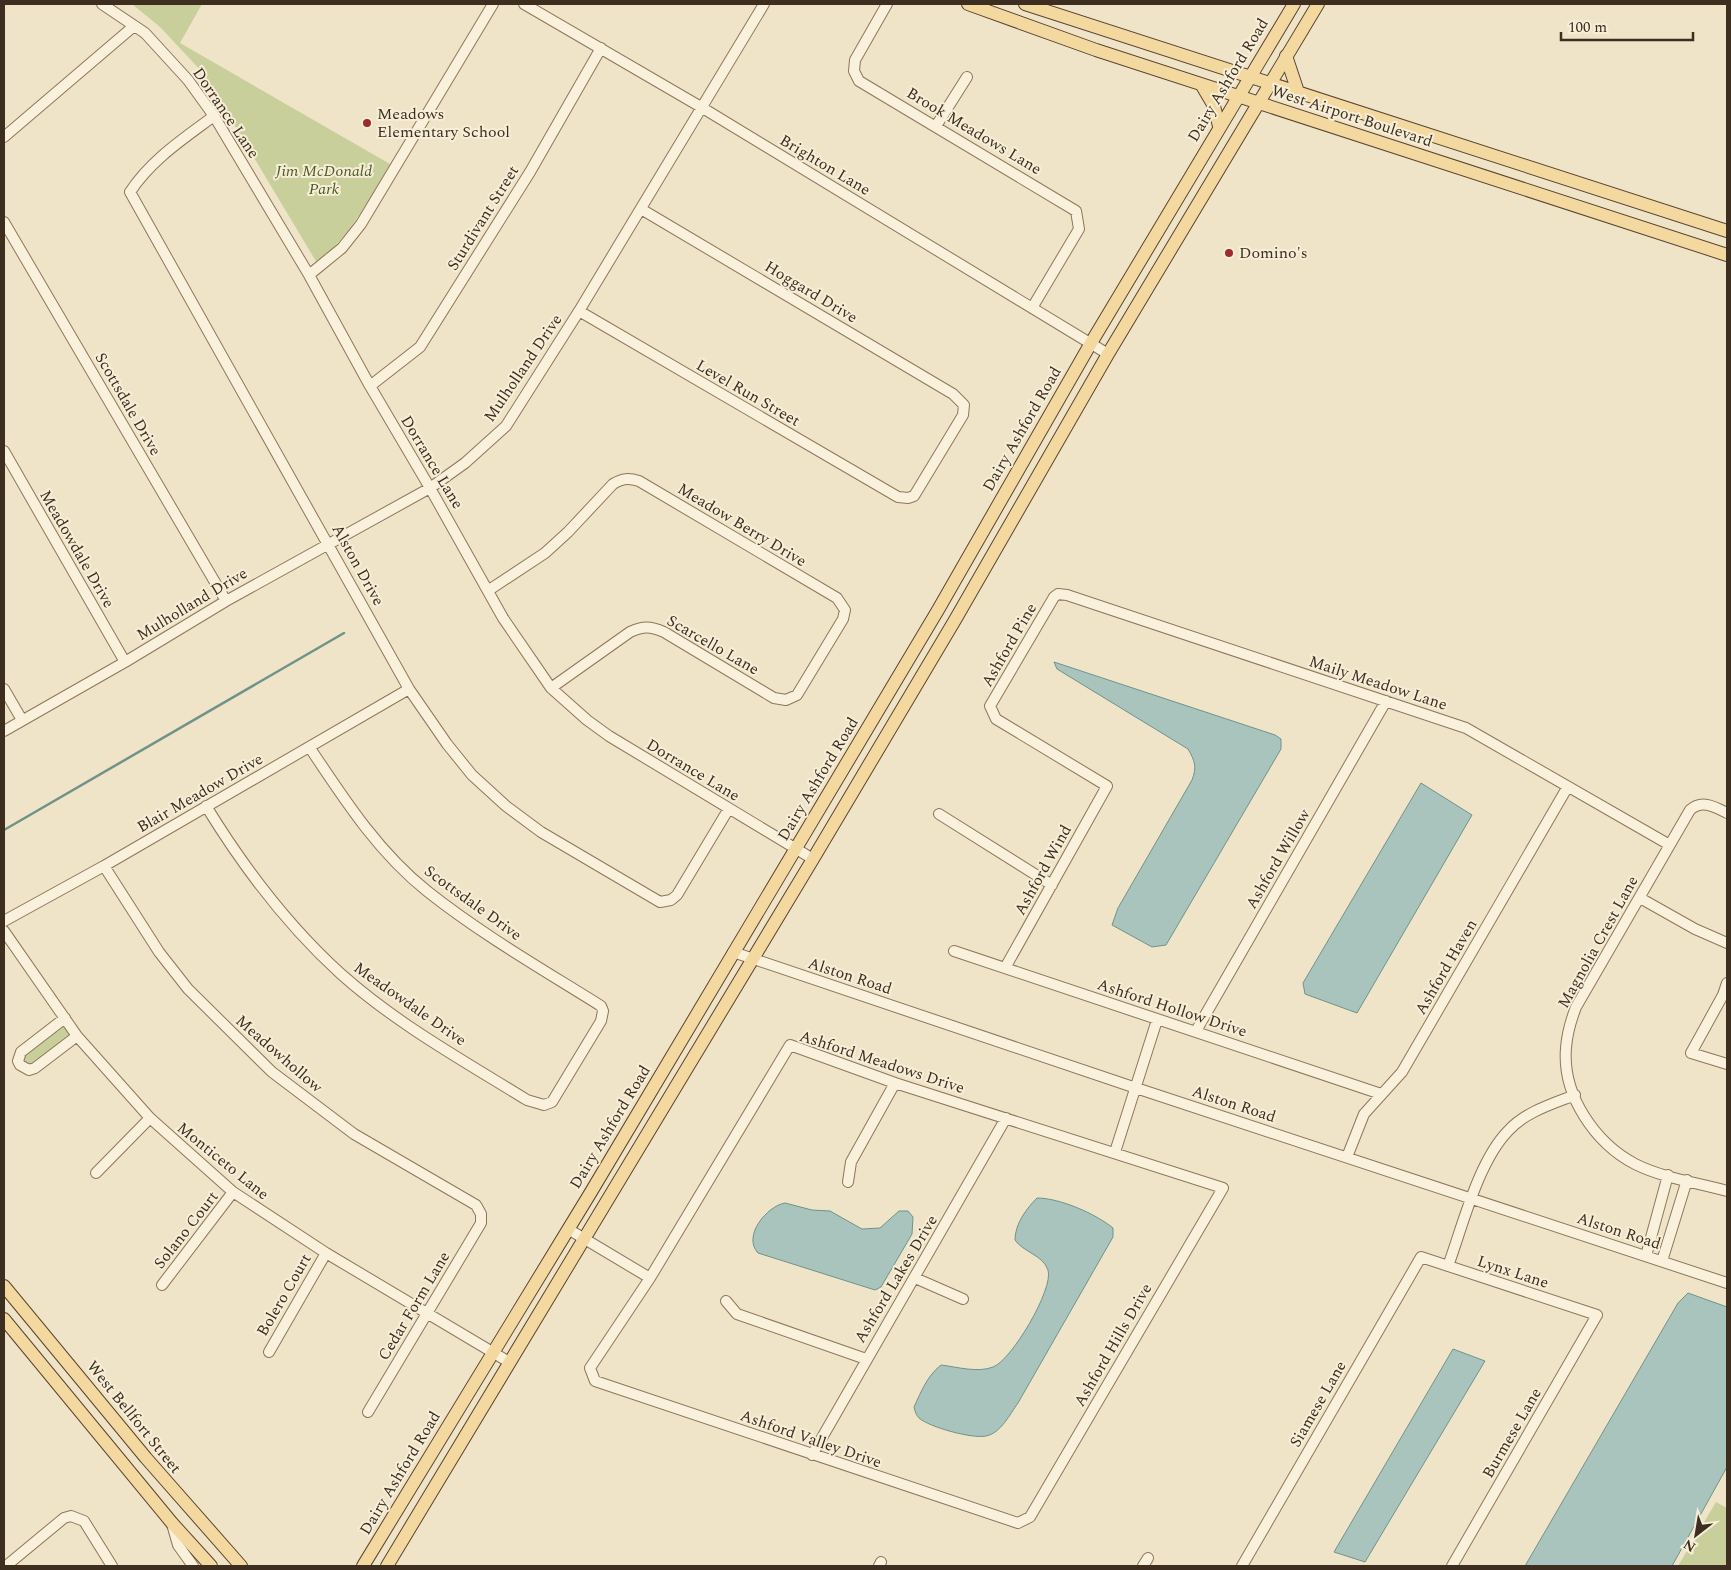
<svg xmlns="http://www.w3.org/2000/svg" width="1731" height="1570" font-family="Spectral,serif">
<rect width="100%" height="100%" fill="#f0e4c8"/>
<!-- green -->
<path fill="#c9cf9b" d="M132,4h70l-22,39 210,121c-22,38 -39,70 -73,99l-113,-189 -44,-47z
M65,1019l11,17 -47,33 -9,-13z
M1716,1502l11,6v58h-49z"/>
<!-- water -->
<path fill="#a9c4bc" stroke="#6f938a" d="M1054,662l221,73 6,4v10l-115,196 -14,2 -40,-22 6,-17 74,-128c5,-13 3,-19 -4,-31l-131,-80z
M1421,783l51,32 -115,198 -52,-19 -2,-11z
M1037,1198c23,0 59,16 76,30v9l-95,166c-8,11 -17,30 -32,33 -14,3 -57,-9 -67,-18 -3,-3 -4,-7 -5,-11 7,-15 13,-31 27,-42 16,2 37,8 52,2 18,-6 61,-78 55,-97 -5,-15 -25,-18 -33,-30 0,-16 11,-31 22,-42z
M785,1203l27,7 18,1 32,18 18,-1 19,-17h9l5,6 -1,17 -31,53 -6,3 -117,-37c-16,-17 9,-47 27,-50z
M1688,1293l39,14v160l-55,99h-147l153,-263z
M1453,1349l32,12 -120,201 -31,-10z"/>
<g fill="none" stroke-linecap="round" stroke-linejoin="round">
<!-- stream -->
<path stroke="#6f938a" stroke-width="2.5" d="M4,830l340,-197"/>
<!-- minor casing -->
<g stroke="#8d765c" stroke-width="12">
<path id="minor" d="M102,4l43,29 43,47 26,36 95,159 61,111 60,102 73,130 48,70 36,32 22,16 204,123
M524,4l177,103 407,247
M887,4l-32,56 -1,11 5,10 217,130 3,18 -47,79
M214,116c-31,23 -63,44 -84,76l279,497 38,55 25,31 34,31 35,26 119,70 11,-2 6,-5 51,-85
M936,126l31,-49
M4,137l130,-111
M4,222l222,379
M309,275l33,-27 19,-24 132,-220
M579,311l319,186 10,1 6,-2 49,-81 1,-10 -11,-11 -312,-185
M370,386l50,-39 110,-175 71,-124
M4,451l121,211
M489,590l56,-37 23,-21 45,-48c10,-6 16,-6 26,-3l198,117 8,12 -2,9 -46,76 -11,5 -12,-2 -110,-66c-14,-6 -21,-6 -34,0l-79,56
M4,689l18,31
M4,731l121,-69 101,-61 204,-113 35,-25 41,-37 73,-115 185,-307
M206,806c38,62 81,119 135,168 56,50 123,87 186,126l17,5 8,-3 49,-81 2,-10 -2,-5c-59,-37 -120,-72 -174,-115 -49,-39 -83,-92 -117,-143
M1727,813c-12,-6 -25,-14 -37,-3l-114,197c-5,13 -9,27 -10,41 -4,47 29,95 69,116 28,14 63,19 92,27
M939,814l113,71
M104,866l55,86 29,37 84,83 82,62 122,71 5,9v9l-113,189
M1640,898l55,31 32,14
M4,921l100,-55 305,-177
M4,931l73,105 73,82 83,74 93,61 183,109
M954,951l427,143
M733,952l403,136 591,195
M1005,968l102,-182 -111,-67 -6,-13 64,-109 4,-3 9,1 399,133 202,116
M1727,983l-4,12 -32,58 36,11
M65,1018l-44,34 -3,9 2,4 9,5 6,-2 42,-32
M1196,1031l190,-330
M790,1045l105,38 328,105 -193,329 -12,6 -423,-142 -5,-13 60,-90z
M1115,1152l42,-132
M1347,1157l17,-43 38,-42 165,-284
M96,1173l54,-55
M848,1182l3,-20 44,-79
M568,1229l82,49
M1646,1256l22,-81
M1662,1261l25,-81
M1448,1266c15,-41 30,-104 60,-135 17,-19 44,-27 67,-36
M915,1278l48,21
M162,1285l71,-93
M726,1301l11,13 129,45
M269,1352l57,-99
M812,1455l194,-337
M172,1524l6,21 15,21
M6,1566l58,-48 7,-2 13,5 28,45
M879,1566l2,-4
M1143,1566l5,-8
M1242,1566l179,-309 176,58 -145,251"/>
</g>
<!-- major casing -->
<g stroke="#5b4430" stroke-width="14">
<path id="major" d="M968,4l128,46 631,205
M1025,4l702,227
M1286,56l12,36
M1201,84l13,22 5,20
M4,1286l142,172 95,108
M4,1319l168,204 39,43
M363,1566l228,-374 347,-582 153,-267 203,-339
M387,1566l426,-707 142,-239 153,-266 210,-350"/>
</g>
<!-- minor -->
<use href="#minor" stroke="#faf1dc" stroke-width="10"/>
<!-- major -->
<use href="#major" stroke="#f3d9a0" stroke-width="12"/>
</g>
<!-- markers -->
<g fill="#9e2a2b" stroke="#f7eed8" stroke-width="2">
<circle cx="367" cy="123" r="5"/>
<circle cx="1229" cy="253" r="5"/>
</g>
<g text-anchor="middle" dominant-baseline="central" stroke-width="4" stroke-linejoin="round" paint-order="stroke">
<!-- street labels -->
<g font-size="16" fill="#3d2e20" stroke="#f7eed8">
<text transform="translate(1228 80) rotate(-59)">Dairy Ashford Road</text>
<text transform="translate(226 113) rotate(56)">Dorrance Lane</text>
<text transform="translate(1352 116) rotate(18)">West Airport Boulevard</text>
<text transform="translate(974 131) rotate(31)">Brook Meadows Lane</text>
<text transform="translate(825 165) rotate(31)">Brighton Lane</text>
<text transform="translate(483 218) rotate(-58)">Sturdivant Street</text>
<text transform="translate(811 292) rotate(31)">Hoggard Drive</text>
<text transform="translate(523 368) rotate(-56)">Mulholland Drive</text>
<text transform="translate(748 393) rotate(30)">Level Run Street</text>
<text transform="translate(128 404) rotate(60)">Scottsdale Drive</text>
<text transform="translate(1022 429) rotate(-60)">Dairy Ashford Road</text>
<text transform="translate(432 462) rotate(59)">Dorrance Lane</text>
<text transform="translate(742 525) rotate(31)">Meadow Berry Drive</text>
<text transform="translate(77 549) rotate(60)">Meadowdale Drive</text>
<text transform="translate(358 565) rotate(61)">Alston Drive</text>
<text transform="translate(192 604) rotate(-31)">Mulholland Drive</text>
<text transform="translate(713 645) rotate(30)">Scarcello Lane</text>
<text transform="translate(1009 645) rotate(-60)">Ashford Pine</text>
<text transform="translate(1378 683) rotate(18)">Maily Meadow Lane</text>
<text transform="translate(693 770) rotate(31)">Dorrance Lane</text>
<text transform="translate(818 779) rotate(-59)">Dairy Ashford Road</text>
<text transform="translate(200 793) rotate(-30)">Blair Meadow Drive</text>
<text transform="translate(1278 859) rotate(-60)">Ashford Willow</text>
<text transform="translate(1043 870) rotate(-61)">Ashford Wind</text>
<text transform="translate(473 903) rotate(36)">Scottsdale Drive</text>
<text transform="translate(1598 942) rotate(-61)">Magnolia Crest Lane</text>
<text transform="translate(1446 967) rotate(-60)">Ashford Haven</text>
<text transform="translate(850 976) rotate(18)">Alston Road</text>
<text transform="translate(410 1004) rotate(35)">Meadowdale Drive</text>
<text transform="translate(1172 1008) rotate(18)">Ashford Hollow Drive</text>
<text transform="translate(279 1054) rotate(41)">Meadowhollow</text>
<text transform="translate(882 1062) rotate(18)">Ashford Meadows Drive</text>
<text transform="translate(1234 1104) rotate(18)">Alston Road</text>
<text transform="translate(610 1127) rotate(-59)">Dairy Ashford Road</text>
<text transform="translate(223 1161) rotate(39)">Monticeto Lane</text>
<text transform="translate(186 1230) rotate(-52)">Solano Court</text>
<text transform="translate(1619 1231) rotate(18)">Alston Road</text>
<text transform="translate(1513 1272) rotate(18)">Lynx Lane</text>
<text transform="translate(896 1279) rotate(-59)">Ashford Lakes Drive</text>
<text transform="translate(284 1295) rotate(-60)">Bolero Court</text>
<text transform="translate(414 1306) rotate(-59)">Cedar Form Lane</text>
<text transform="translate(1113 1345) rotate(-60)">Ashford Hills Drive</text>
<text transform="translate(1318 1404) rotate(-60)">Siamese Lane</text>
<text transform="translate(134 1417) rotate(51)">West Bellfort Street</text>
<text transform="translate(1512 1433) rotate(-60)">Burmese Lane</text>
<text transform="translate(811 1439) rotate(19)">Ashford Valley Drive</text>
<text transform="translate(400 1473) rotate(-59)">Dairy Ashford Road</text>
</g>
<!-- poi labels -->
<g font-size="16" fill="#3d2e20" stroke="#f7eed8" text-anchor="start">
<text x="377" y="114">Meadows<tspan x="377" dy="18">Elementary School</tspan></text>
<text x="1239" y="253">Domino's</text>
</g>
<!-- park labels -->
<g font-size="16" font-style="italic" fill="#4d5a26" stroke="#f7eed8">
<text x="324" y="171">Jim McDonald<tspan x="324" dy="18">Park</tspan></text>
</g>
</g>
<!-- border -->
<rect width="1731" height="1570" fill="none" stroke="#3d2e20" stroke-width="10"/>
<!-- north arrow -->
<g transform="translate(1696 1535) rotate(211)" stroke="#f7eed8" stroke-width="4" paint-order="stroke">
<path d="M0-4L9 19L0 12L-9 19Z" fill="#3d2e20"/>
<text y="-8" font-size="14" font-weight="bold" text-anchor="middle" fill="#3d2e20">N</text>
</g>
<!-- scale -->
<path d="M1561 32v8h132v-8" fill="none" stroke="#3d2e20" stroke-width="2.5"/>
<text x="1568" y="32" font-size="15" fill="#3d2e20" stroke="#f7eed8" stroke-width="4" paint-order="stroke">100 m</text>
</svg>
